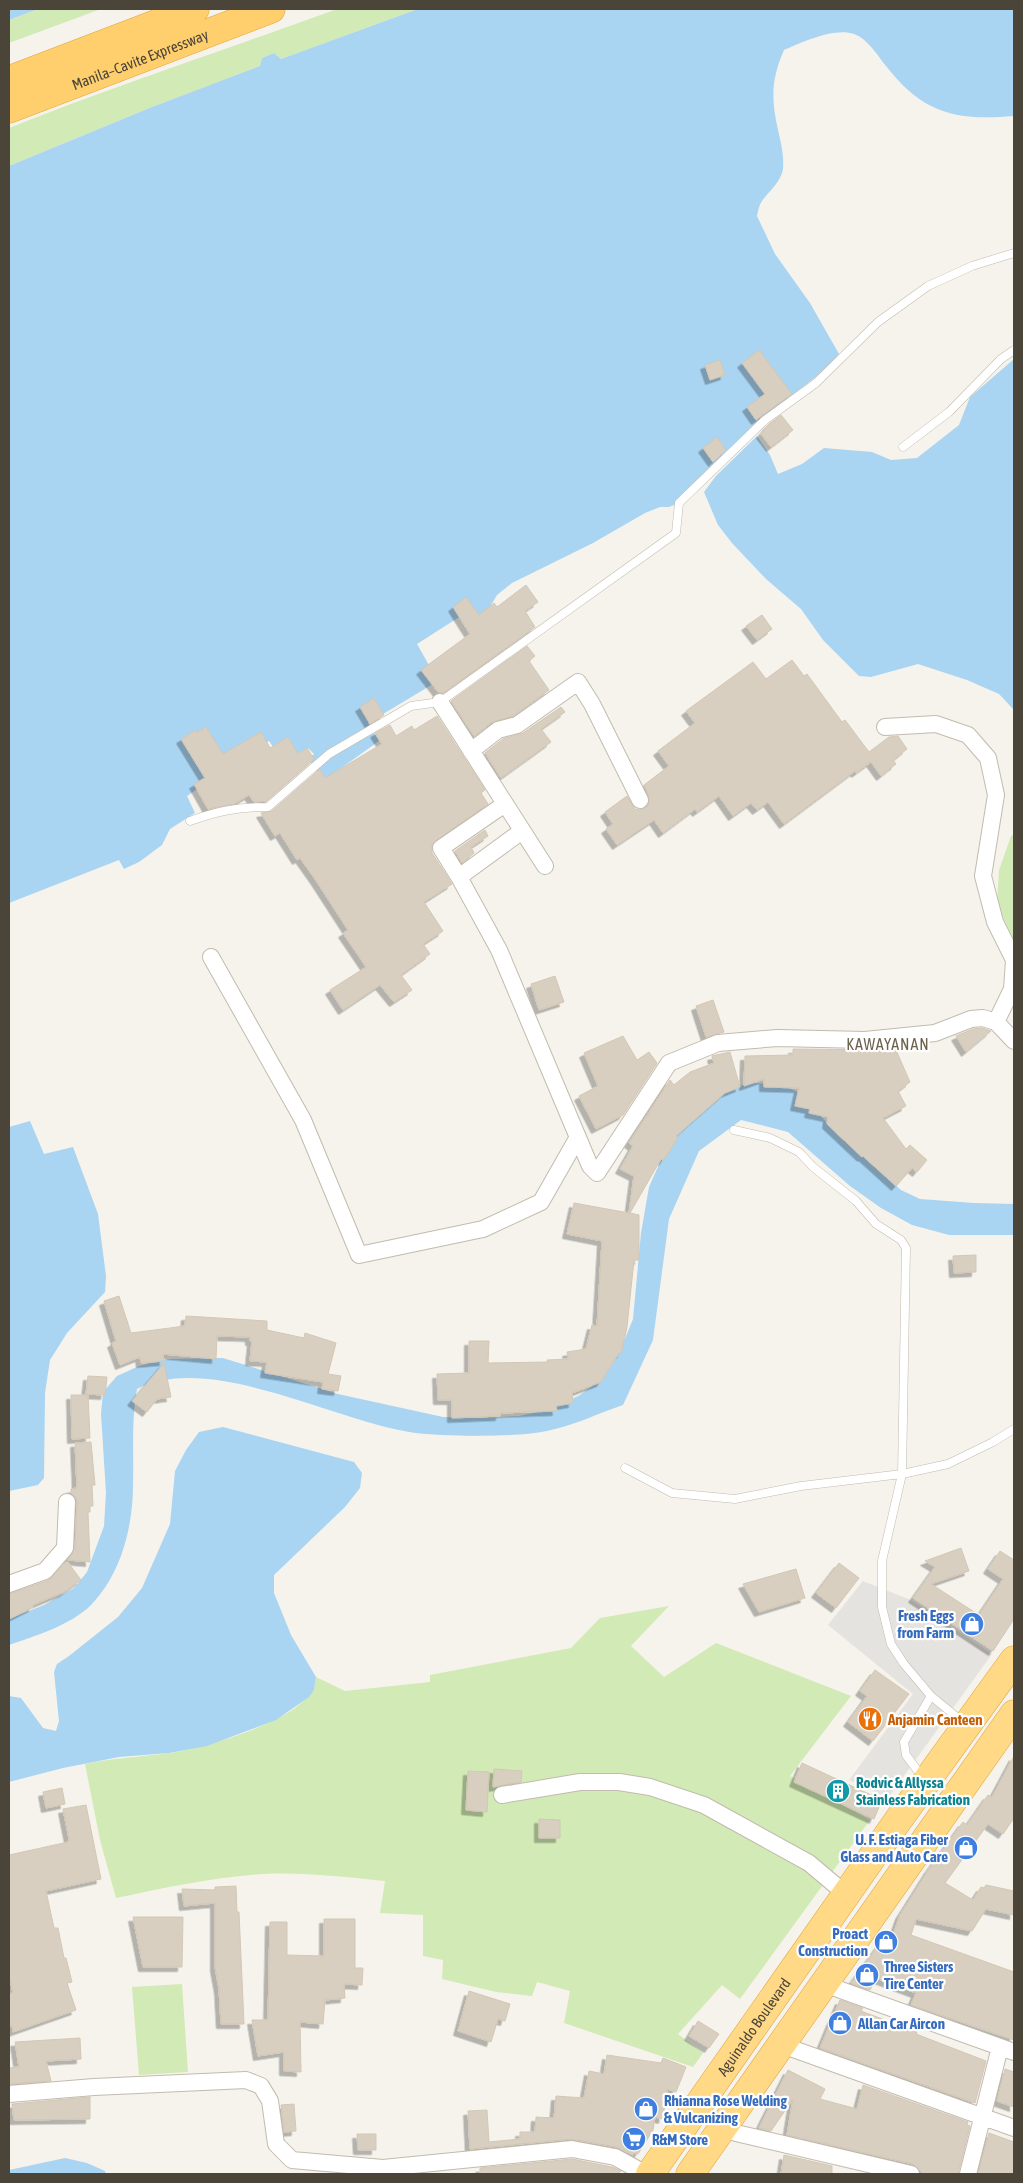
<svg xmlns="http://www.w3.org/2000/svg" width="1023" height="2183" font-family="'Asap Condensed',sans-serif">
<defs>
<filter id="shadow"><feDropShadow dx="-4.5" dy="4.5" stdDeviation="0" flood-color="#0004"/></filter>
</defs>
<rect width="100%" height="100%" fill="#f6f3ec"/>
<!-- green -->
<path fill="#d2eab5" d="M38,9h63l-92,34v-23z
M337,9h81l-137,50 -7,-6 -12,5 -2,8 -108,41 -143,59v-38c108,-43 219,-79 328,-119z
M1014,834v108l-17,-39 2,-33 12,-34z
M669,1606l-38,40 33,31 52,-34 135,53 -61,80 80,44 -130,179 -18,-14 -44,49 25,19 -10,14 -129,-44 6,-32 -33,-9 -5,14 -36,-4 -54,-13 1,-19 -20,-4v-41l-43,-2 5,-32c-41,-4 -81,-9 -122,-7 -49,3 -99,14 -147,24l-16,-58 -15,-76c28,-6 55,-7 84,-11 34,-4 98,-25 126,-45 7,-5 13,-12 19,-18l2,-13 29,14 85,-9v-7l141,-27 29,-30z
M182,1984l6,88 -49,3 -7,-88z"/>
<!-- parking -->
<path fill="#e5e3e0" d="M863,1581l48,19 81,54 -104,144 -39,-18 64,-86 -85,-69z"/>
<!-- water -->
<path fill="#a9d4f2" d="M9,9h29l-29,11z
M418,9h596v107c-57,5 -91,-2 -128,-50 -9,-11 -18,-27 -32,-32 -19,-7 -52,8 -70,16 -13,30 -13,49 -6,80 3,13 6,25 5,39 -2,13 -14,22 -21,32 -3,4 -4,10 -5,15l18,38 35,49 29,51 -12,14 -46,36 -107,101 -5,2h-9l-15,6 -52,30 -81,40 -15,12 -12,20 -14,4 -7,-5 -47,30 21,37 -70,42 11,18 -56,40 -15,-22 6,-5 -6,-6 -25,13 -14,-20 -82,55 8,17 -25,16 -8,16 -23,17 -15,7 -5,-9 -110,43v-737l143,-59 108,-41 2,-8 12,-5 7,6z
M1014,359v351l-15,-16 -32,-14 -49,-16 -47,13 -12,-1 -36,-36 -22,-31 -35,-30 -34,-36 -14,-18 -14,-33 12,-16 41,-40 13,19 8,19 24,-10 22,-16 48,4 19,8 26,-2 42,-33 11,-28z
M752,1083l28,1 20,9 38,42 63,55 19,9 54,4 40,1v31h-65l-37,-10 -31,-17 -31,-22 -62,-54 -47,-12 -42,31 -30,68 -16,121 -30,65c-24,8 -48,20 -72,25 -34,8 -91,6 -126,4 -82,-7 -211,-84 -288,-45 -6,32 -3,63 -4,96 0,42 -12,89 -42,120 -20,20 -56,31 -82,40v-26l35,-14 30,-17 13,-16 17,-46 2,-33 -5,-79 2,-22 14,-16 22,-10 29,-7 55,-1 115,36 105,23 37,1 39,-2 32,-7 29,-14 24,-18 16,-26 13,-32 8,-86 8,-46 15,-34 20,-27 44,-38z
M30,1121l14,33 29,-7 25,67 8,62 -1,16 -38,41 -17,27 -5,33 -1,85 -6,7 -29,6v-364z
M223,1427l131,35 8,11 -2,15 -15,19 -71,68v18l17,42 25,42 -2,13 -5,7 -33,23 -69,26 -38,7 -50,4 -56,11 -54,14v-86l12,2 22,30 13,3 3,-10 -5,-49 3,-8 12,-8 49,-39 24,-29 28,-64 5,-53 11,-21 13,-18z
M65,2158l22,5 18,8 1,3h-97v-4z"/>
<!-- building -->
<path fill="#d8cfc1" stroke="#d3c7b4" filter="url(#shadow)" d="M759,350l33,44 -36,26 -9,-13 18,-13 -23,-31z
M720,360l5,15 -15,5 -5,-15z
M781,415l12,15 -22,17 -10,-13 8,-10z
M717,437l9,13 -13,12 -10,-14z
M526,585l12,17 -13,9 10,16 -92,66 -5,-1 -17,-22 49,-36 -17,-27 13,-10 13,18 15,-12 3,4z
M762,615l10,14 -15,11 -11,-14z
M527,646l8,10 -6,5 20,29 -36,26 -21,6 -18,14 -23,-35z
M792,660l12,16 3,-2 35,48 3,-2 24,32 20,-15 9,-1 9,13 -14,11 3,4 -15,12 -10,-14 -15,11 -1,-2 -71,53 -16,-22 -11,8 -6,-7 -18,13 -14,-20 -22,16 -2,-3 -32,24 -9,-13 -37,25 -11,-16 7,-5 -8,-12 22,-16 8,13 5,1 8,-4 1,-10 -5,-11 25,-19 -11,-15 37,-28 -9,-12 67,-49 13,17z
M374,698l10,17 -14,9 -10,-17z
M561,707l4,5 -24,17 10,13 -50,36 -16,-25 18,-14 20,-6z
M437,716l48,74 -4,3 7,11 -56,40v9l20,31 -28,18 19,29 -20,13 7,10 -29,21 11,15 -18,12 -14,-17 -37,25 -13,-20 36,-23 -23,-34 5,-3 -33,-51 -15,-21 -3,2 -17,-27 -5,3 -14,-23 11,-2 48,-42 5,9 57,-34 -7,-11 15,-8 6,11 16,-10 2,4z
M206,727l17,27 38,-22 9,16 18,-11 10,17 9,-6 7,11 -48,42 -12,1 -5,-7 -15,9 -26,5 -14,-25 11,-6 -24,-39 15,-9 1,3z
M485,830l3,6 -17,11 3,6 -12,10 -7,-12z
M555,976l9,26 -25,8 -8,-26z
M713,1000l11,32 -18,5 -10,-31z
M982,1028l9,3 -25,21 -10,-16 17,-7z
M623,1036l14,24 12,-8 8,11 -34,52 -27,14 -17,-33 19,-10 -14,-33z
M793,1049l103,1 14,32 -12,9 8,15 -23,12 23,31 4,-4 17,15 -10,12 -5,-4 -16,18 -33,-30 -1,1 -35,-33 1,-7 -19,-4 1,-4 -15,-3 4,-18 -35,-1v-8l-20,7 1,-30 48,-1z
M730,1052l10,35 -15,6 -49,43 2,2 -15,23 -2,-2 -31,54 9,2v45h-5l-7,67 -6,27 -2,-1 -18,29 -29,11 1,10 -17,3 1,5 -57,2v3l-48,2v-18h-14l-1,-26 32,-1v-32h20l-1,22 60,-1 -1,-2 21,-1 -1,-7 19,-3 6,-24 5,1 5,-85 -35,-7 7,-31 55,10 5,-37 -14,-7 13,-23 -4,-3 41,-63 4,5 16,-13 24,-9 -2,-7z
M976,1255v17l-22,1 -1,-17z
M119,1296l12,37 54,-7 1,-10 81,5v9l37,8 1,-5 31,10 -8,31 13,2 -3,15 -16,-2 1,-7 -58,-9 2,-11 -17,-1 2,-20h-2v-4l-33,-1 -1,23 -53,-5 1,7 -23,2 -1,-6 -20,8 -8,-22 4,-2 -12,-40z
M164,1363l7,34 -14,2 -10,13 -15,-11z
M88,1376l19,1 -2,18 -19,-1z
M71,1395h17l2,43 -18,1z
M91,1442l4,43h-3l1,21h-3v6h-2l2,50 -22,-2 7,-12 2,-46 -1,-5 -5,-4v-4l6,-1 -2,-45z
M961,1548l8,23 -38,13 48,31 24,-36 -15,-10 12,-18 14,9v59l-21,32 -80,-53 22,-31 -10,-6z
M67,1561l14,19 -17,12 -31,13v2l-24,12v-25l40,-14z
M839,1563l20,15 -23,30 -20,-15z
M796,1569l9,29 -46,14 -16,-28z
M875,1670l34,24 -36,47 -25,-19 19,-26 -7,-5z
M1014,1756v62l-11,16 -15,-10 -43,59 28,17 8,-13 3,1 2,-3 28,6v24l-28,-6 -14,22 -56,-12 -5,16 103,37v68l-103,-35 5,-12 -40,-15 -6,12 -19,-7 35,-48 6,3 8,-23 29,-46 34,-47 4,3 21,-30 4,2z
M802,1763l80,37 -8,19 -80,-37z
M494,1769l28,2 -1,11 -28,5z
M468,1771l21,1 -2,40 -21,-2z
M62,1788l3,16 -19,4 -3,-16z
M86,1805l15,74 -55,12 8,37h4l6,30h2l6,24 -5,1 9,27 -63,22 -1,-7 -3,2v-33l4,-1 -4,-18v-120l59,-13 1,-3 -6,-30z
M539,1819l21,1v18h-21z
M236,1886l1,26h2l5,112h-23l-2,-35 -4,-22v-64l-31,3 -2,-17 33,1v-3z
M133,1917h50l-1,50h-39z
M324,1919h31v49h8l-1,17 -18,-1 1,14 -20,2 -2,24 -23,-2 1,50 -17,-1v-19l-26,4 -6,-36h16l2,-98h17v33l37,1z
M469,1991l41,13 -5,17 -7,-2 -7,23 -33,-11z
M840,2000l23,8 -2,3 56,21 -1,2 70,27 -11,42 -155,-55z
M698,2021l21,13 -10,14 -20,-12z
M80,2038l1,21 -35,2 5,20 -42,3v-16l10,-1 -4,-25z
M607,2055l54,8 2,-5 23,9 -10,25 -9,-3 -4,30 -8,-2 -2,13 -15,24 -3,-1 -2,2 -16,-8 -46,-8 -101,10 -2,-38 19,-1 2,32 31,-3v-7h15l1,-15 18,1 2,-22 28,2 5,-27 15,3z
M1005,2069l9,3v35l-17,-6z
M788,2070l37,19 -5,10 37,10 6,-24 105,37 -1,3 3,1 -12,48h-35l-10,-10 -126,-29 6,-36 -22,32 -12,-3z
M90,2097v22l-76,1 -2,-16z
M294,2104l2,27 -12,1 -3,-27z
M989,2133l25,9v32h-36z
M357,2134h19v16h-18z
M784,2155l48,11v8h-51z
M572,2159l40,8 9,4 -3,3h-138v-6z"/>
<g fill="none" stroke-linecap="round" stroke-linejoin="round">
<!-- service casing -->
<g stroke="#c2bbae" stroke-width="9">
<path id="service" d="M903,447l46,-35 52,-53 13,-9
M190,821c28,-10 48,-14 78,-14l61,-53 82,-48 29,-4 236,-169 3,-30 86,-83 51,-37 62,-61 50,-36 44,-20 42,-13
M734,1130l36,8 29,14 14,15 43,34 20,23 25,16 5,8 -4,226 -20,87v46l9,37 13,20 27,32 33,27
M625,1468l47,25 63,6 66,-13 101,-12 46,-10 45,-22 21,-13
M923,1778l-17,-23 -2,-13 27,-46"/>
</g>
<!-- minor casing -->
<g stroke="#c2bbae" stroke-width="18">
<path id="minor" d="M440,702l105,164
M885,727l51,-3 32,11 20,23 8,37 -13,81 12,46 19,38 -2,29 -16,33
M471,751l27,-21 19,-5 61,-43 14,22 48,96
M522,831l-63,46 40,73 91,216 7,7 72,-110 49,-20 59,-5 88,2 70,-7 36,-14 12,-1 13,4 18,19
M459,877l-18,-29 64,-44
M211,957l92,163 56,135 124,-26 58,-27 37,-65
M9,1584l36,-13 20,-23 2,-46
M502,1795l78,-13h39l31,5 54,18 105,58 38,32
M824,1984l190,68
M782,2045l232,83
M9,2094l85,-7 152,-7 15,6 9,15 6,43 16,16 91,8 189,-19 43,8 31,17
M723,2127l13,6 175,41
M968,2174l32,-127"/>
</g>
<!-- trunk casing -->
<g stroke="#e0a43c" stroke-width="29">
<g id="trunk">
<path id="s1" d="M650,2174l249,-355 115,-159"/>
<path d="M690,2174l324,-460"/>
</g>
</g>
<!-- motorway casing -->
<g stroke="#e0a43c" stroke-width="29">
<g id="motorway">
<path d="M9,80l186,-71"/>
<path id="s2" d="M9,109l262,-100"/>
</g>
</g>
<!-- service -->
<use href="#service" stroke="#fff" stroke-width="8"/>
<!-- minor -->
<use href="#minor" stroke="#fff" stroke-width="16"/>
<!-- trunk -->
<use href="#trunk" stroke="#ffd985" stroke-width="28"/>
<!-- motorway -->
<use href="#motorway" stroke="#ffcf6e" stroke-width="28"/>
</g>
<!-- icons -->
<defs>
<g id="shop-disc" transform="scale(1.25)"><circle r="9.5" fill="#3f7fe0" stroke="#fff"/><path d="M-5-2.5h2.3a2.7 3.5 0 0 1 5.4 0H5L5.5 6h-11ZM-1.5-2.5h3a1.5 2.3 0 0 0-3 0Z" fill="#fff"/></g>
<g id="restaurant-disc" transform="scale(1.25)"><circle r="9.5" fill="#e8710a" stroke="#fff"/><path d="M-5-6h1v4h1v-4h1v4h1v-4h1v5L-1.5 .5V6h-2V.5L-5-1ZM5-6V6H3V1.5H1.5Q1.5-4 5-6Z" fill="#fff"/></g>
<g id="building-disc" transform="scale(1.25)"><circle r="9.5" fill="#0f9aa8" stroke="#fff"/><path d="M-4-6H4V6H1V3H-1V6H-4ZM-2.5-4.3h1.7v1.8h-1.7ZM.8-4.3h1.7v1.8H.8ZM-2.5-1h1.7V.8h-1.7ZM.8-1h1.7V.8H.8Z" fill="#fff"/></g>
<g id="supermarket-disc" transform="scale(1.25)"><circle r="9.5" fill="#3f7fe0" stroke="#fff"/><path d="M-6-5.5h2.5l.6 2H6L4.5 2H-2.5L-4.4-4H-6ZM-1.5 3.2a1.3 1.3 0 1 0 .1 0ZM3 3.2a1.3 1.3 0 1 0 .1 0Z" fill="#fff"/></g>
</defs>
<g fill-rule="evenodd">
<use href="#shop-disc" x="972" y="1624"/>
<use href="#restaurant-disc" x="870" y="1719"/>
<use href="#building-disc" x="838" y="1791"/>
<use href="#shop-disc" x="966" y="1848"/>
<use href="#shop-disc" x="886" y="1942"/>
<use href="#shop-disc" x="867" y="1975"/>
<use href="#shop-disc" x="840" y="2023"/>
<use href="#shop-disc" x="646" y="2109"/>
<use href="#supermarket-disc" x="634" y="2139"/>
</g>
<g text-anchor="middle" dominant-baseline="central" stroke-width="4.5" stroke-linejoin="round" paint-order="stroke">
<!-- street labels -->
<g font-size="15" fill="#4b4439" stroke="#fff">
<text stroke="none"><textPath href="#s2" startOffset="140">Manila–Cavite Expressway</textPath></text>
<text stroke="none"><textPath href="#s1" startOffset="180">Aguinaldo Boulevard</textPath></text>
</g>
<!-- shop labels -->
<g font-size="15" font-weight="bold" fill="#366cbe" stroke="#fff" text-anchor="start">
<text x="954" y="1615" text-anchor="end">Fresh Eggs<tspan x="954" dy="17">from Farm</tspan></text>
<text x="948" y="1839" text-anchor="end">U. F. Estiaga Fiber<tspan x="948" dy="17">Glass and Auto Care</tspan></text>
<text x="868" y="1933" text-anchor="end">Proact<tspan x="868" dy="17">Construction</tspan></text>
<text x="884" y="1966">Three Sisters<tspan x="884" dy="17">Tire Center</tspan></text>
<text x="858" y="2023">Allan Car Aircon</text>
<text x="664" y="2100">Rhianna Rose Welding<tspan x="664" dy="17">&amp; Vulcanizing</tspan></text>
<text x="652" y="2139">R&amp;M Store</text>
</g>
<!-- food labels -->
<g font-size="15" font-weight="bold" fill="#c56008" stroke="#fff" text-anchor="start">
<text x="888" y="1719">Anjamin Canteen</text>
</g>
<!-- culture labels -->
<g font-size="15" font-weight="bold" fill="#0d838f" stroke="#fff" text-anchor="start">
<text x="856" y="1782">Rodvic &amp; Allyssa<tspan x="856" dy="17">Stainless Fabrication</tspan></text>
</g>
<!-- neighbourhood labels -->
<g font-size="16" letter-spacing="1" fill="#6e6250" stroke="#fff">
<text x="888" y="1044">KAWAYANAN</text>
</g>
</g>
<!-- border -->
<rect width="1023" height="2183" fill="none" stroke="#4b4439" stroke-width="20"/>
</svg>
